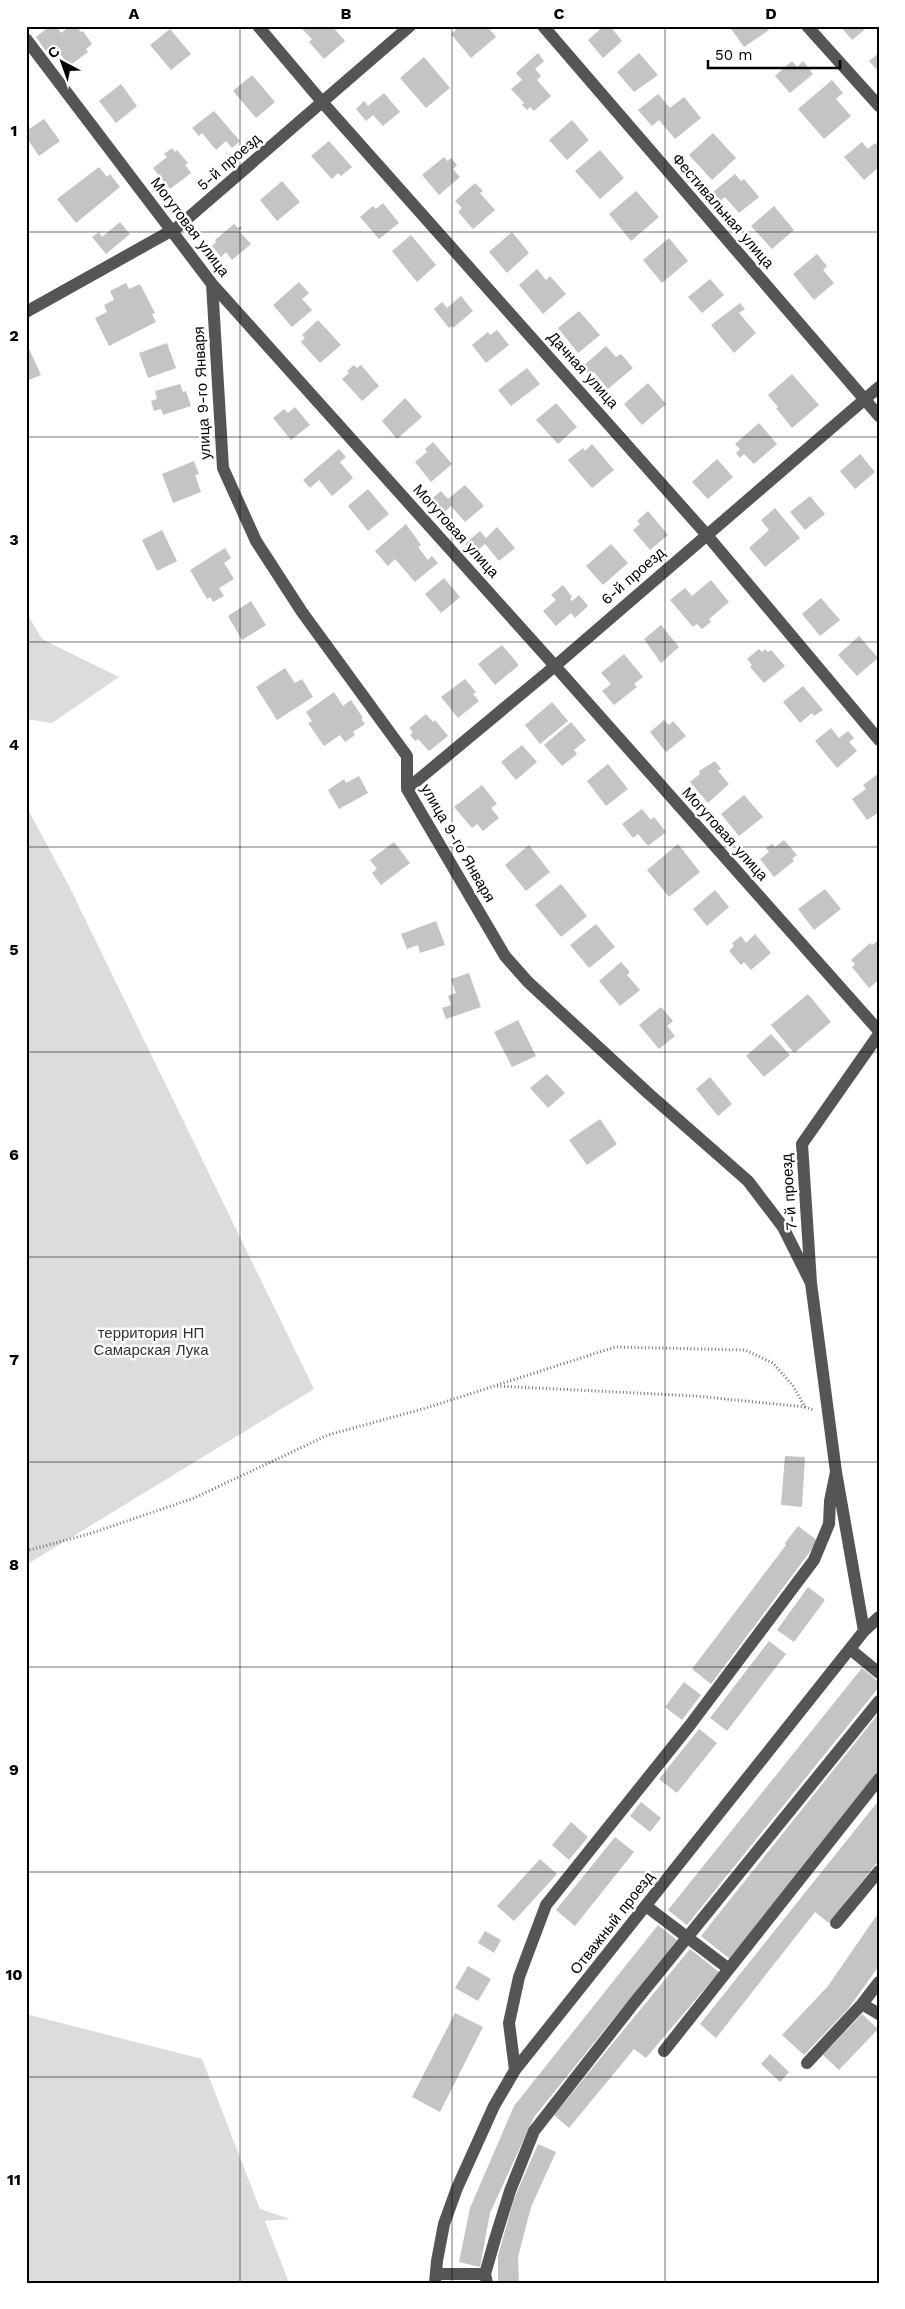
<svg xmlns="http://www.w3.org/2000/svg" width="905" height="2309" font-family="'Work Sans',sans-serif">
<rect width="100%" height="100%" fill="#fff"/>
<!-- green -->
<path fill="#dcdcdc" d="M26,612l16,27 77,38 -67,46 -26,-4z
M26,806l42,78 246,505 -288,176z
M26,2014l176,45 58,150 30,10 -25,2 24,62h-263z"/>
<!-- building -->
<path fill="#c4c4c4" d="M50,26h6l5,7 9,-7h6l5,6 2,-1 9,13 -6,5 2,3 -19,14 -15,-21 -8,6 -10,-14z
M305,26h27l13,15 -21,18 -15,-17 3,-3 -10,-10z
M460,26h27l9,11 -25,21 -20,-24z
M604,26h6l12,15 -19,17 -15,-18z
M729,26h38l2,4 -25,17z
M840,26h29l-17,14z
M170,29l21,25 -20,16 -21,-25z
M538,53l6,8 -9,8 6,7 -4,4 14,16 -17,15 -4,-4 -3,3 -5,-5 2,-2 -13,-14 11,-9 -6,-7z
M639,53l19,22 -24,17 -17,-20z
M879,53v19l-10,-11z
M424,57l26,31 -24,20 -26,-30z
M792,61l5,6 6,-6 10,13 -23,19 -15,-17z
M252,75l23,27 -19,16 -23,-27z
M832,80l11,13 -7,6 15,17 -27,23 -26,-30z
M121,84l16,22 -21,17 -17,-22z
M384,93l16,19 -17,14 -10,-11 -7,6 -10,-12 8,-8 4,5z
M658,94l12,14 14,-11 17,21 -26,21 -16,-19 -7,6 -14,-16z
M214,111l26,30 -8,7 -6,-7 -10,9 -14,-17 -3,3 -7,-8z
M44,119l16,22 -21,15 -13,-19v-6z
M572,120l17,20 -22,20 -18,-20z
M713,133l23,25 -24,22 -23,-25z
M329,141l23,26 -11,9 -3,-3 -6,6 -21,-23z
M862,142l6,7 7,-6 4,4v20l-15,13 -20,-23z
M172,148l3,4 2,-2 11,13 -3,2 6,8 -21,16 -17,-21 14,-11 -3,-3z
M600,150l24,28 -24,21 -25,-28z
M444,157l3,4 4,-3 6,7 -4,4 7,8 -21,18 -17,-20z
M99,167l8,10 3,-3 10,13 -44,36 -19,-24z
M735,174l6,7 3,-2 15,18 -20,16 -14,-16 -5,4 -7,-9z
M282,181l18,21 -23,19 -17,-21z
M475,183l8,8 -3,2 15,17 -22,19 -15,-17 4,-4 -7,-7z
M636,191l23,26 -28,24 -22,-27z
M383,203l16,20 -20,16 -19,-22 13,-11 3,3z
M774,206l20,24 -22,19 -21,-23z
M120,222l10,12 -24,20 -14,-17 7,-5 3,5z
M234,224l4,4 2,-2 2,2 -3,3 12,13 -19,16 -6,-8 -5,5 -9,-11 4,-4 -1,-2z
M512,232l17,21 -22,20 -18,-21z
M411,235l25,30 -19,17 -25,-31z
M669,238l19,23 -26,22 -19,-23z
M817,254l10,12 -4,4 11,13 -20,17 -21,-26z
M537,269l9,11 4,-4 16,18 -23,20 -24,-29z
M710,279l14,16 -22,18 -14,-16z
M299,282l10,11 -7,6 10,11 -20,17 -19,-22z
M126,283l3,6 11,-5 15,29 -3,1 4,8 -47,24 -14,-28 12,-6 -3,-7 10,-5 -4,-9z
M461,296l12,15 -20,17 -1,-2 -3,2 -15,-19 8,-7 5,6z
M740,303l5,6 -6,4 17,20 -22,20 -23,-28z
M579,311l21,24 -22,18 -20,-25z
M318,320l23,25 -21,18 -19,-21 4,-4 -3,-3z
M497,330l12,15 -23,18 -14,-18 16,-13 2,3z
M167,343l9,25 -28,10 -9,-25z
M606,346l10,11 5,-3 12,14 -25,21 -14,-17 -4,3 -8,-8z
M29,349l12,26 -15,6v-30z
M354,365l3,3 4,-3 18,21 -17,15 -20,-22 7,-6 -2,-2z
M527,368l13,16 -29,22 -13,-16z
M792,374l27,31 -27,23 -16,-20 2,-1 -10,-12z
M648,383l18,21 -24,21 -18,-21z
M180,384l3,8 3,-1 5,15 -28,9 -2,-6 -7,2 -3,-10 6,-2 -2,-8z
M405,398l17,19 -25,22 -15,-18z
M556,403l21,24 -19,17 -22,-24z
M295,407l15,18 -19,15 -18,-22 11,-9 4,4z
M759,423l18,21 -23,20 -10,-10 -4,4 -4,-5 4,-4 -5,-5z
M433,442l19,22 -21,18 -16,-20 12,-10 -2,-3z
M592,444l22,26 -22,18 -24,-28 15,-12 2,3z
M339,449l7,8 -6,5 13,16 -21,18 -13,-16 -9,8 -7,-8z
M860,454l15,18 -20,17 -15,-18z
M717,459l16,18 -25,22 -16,-17z
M194,461l5,13 -4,1 6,17 -28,11 -11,-29z
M465,485l19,21 -19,16 -14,-16 -11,10 -12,-14 13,-11 7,8z
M368,489l21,25 -21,17 -20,-25z
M810,496l15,18 -20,16 -15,-18z
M775,508l25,30 -35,29 -16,-19 20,-18 -8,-10z
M648,511l20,24 -18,15 -17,-20 7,-6 -3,-3z
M406,524l15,21 -3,2 10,13 4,-4 6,7 -23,19 -20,-23 -7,7 -13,-15z
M497,527l18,21 -16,13 -14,-17 -12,10 -8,-10 15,-13 6,7z
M162,530l15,31 -20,10 -15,-31z
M611,544l17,19 -25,22 -17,-19z
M225,548l6,10 -7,5 10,16 -15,9 5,8 -11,6 -3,-5 -3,2 -17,-29z
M444,578l16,19 -19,16 -16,-19z
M711,580l18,22 -20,17 2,3 -9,7 -5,-5 -4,3 -23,-27 15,-12 7,8z
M563,585l9,12 -2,2 2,2 7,-6 9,11 -13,12 -4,-5 -15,13 -13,-15 13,-11 -5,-5z
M821,598l19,22 -20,16 -18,-22z
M251,601l15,24 -24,15 -14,-24z
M661,625l18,22 -18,16 -17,-24z
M859,636l19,22 -21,18 -19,-21z
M502,645l16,19v2l-23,19 -17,-21z
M759,649l3,3 3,-3 3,3 3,-2 14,16 -21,17 -14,-16 2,-2 -5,-6z
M624,654l19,23 -9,7 3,3 -23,18 -12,-14 9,-7 -10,-11z
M285,668l10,15 7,-4 11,18 -36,23 -21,-33z
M465,679l11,13 -3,2 6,7 -21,17 -17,-21z
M803,686l20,24 -9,6 -2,-3 -12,10 -17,-21z
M334,692l9,14 8,-6 12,18 -2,1 4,5 -12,8 2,3 -10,7 -5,-7 -16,11 -16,-23 4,-2 -6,-9z
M552,702l16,19 -28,23 -15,-19z
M426,714l7,8 2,-2 13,16 -19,15 -11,-12 -3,2 -5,-6 3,-3 -4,-4z
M664,720l5,5 4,-4 13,15 -20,16 -16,-20z
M571,722l15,18 -12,10 3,4 -15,12 -18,-21z
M831,728l8,10 9,-7 6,7 -5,4 8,9 -20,17 -22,-27z
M522,745l15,17 -21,18 -15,-18z
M715,761l6,8 -3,2 11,13 -21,19 -18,-21 10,-8 -1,-3z
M608,764l20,25 -22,17 -19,-25z
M879,773v39l-12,8 -15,-21 14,-10 -3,-4z
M359,776l9,17 -29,16 -11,-19 16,-11 2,4z
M482,785l15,19 -6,4 8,10 -16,13 -6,-7 -5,4 -18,-21z
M744,795l19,22 -24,19 -18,-22z
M642,809l9,11 3,-3 12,15 -18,14 -10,-12 -5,4 -11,-14z
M784,840l13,15 -5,4 2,2 -20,16 -14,-18 9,-7 -3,-4 6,-4 3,3z
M394,842l16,21 -29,22 -9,-12 5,-4 -7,-9z
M678,844l22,28 -31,25 -22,-27z
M529,845l21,27 -24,19 -21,-26z
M561,884l26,32 -26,21 -26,-32z
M825,889l16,20 -27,21 -16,-21z
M715,890l14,17 -22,19 -14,-17z
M436,921l9,24 -25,8 -2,-8 -11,4 -6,-15z
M596,924l19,23 -26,21 -19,-23z
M755,934l16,19 -20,17 -7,-8 -3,3 -12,-14 5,-5 -2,-3 9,-7 5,7z
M879,940v40l-10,8 -17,-21 3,-3 -4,-4 19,-17 2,2z
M621,962l9,10 -3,3 13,15 -20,16 -21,-25z
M469,973l12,34 -35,12 -4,-11 9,-3 -3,-9 8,-3 -5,-14z
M808,994l23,28 -37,31 -23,-28z
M661,1007l12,14 -6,5 8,10 -16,13 -20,-24z
M518,1020l18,36 -24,11 -18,-35z
M771,1034l19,21 -26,22 -18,-21z
M547,1074l18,19 -17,15 -18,-20z
M710,1077l22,27 -14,12 -22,-27z
M600,1119l17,25 -30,21 -18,-25z
M785,1456l20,1 -3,50 -21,-2z
M798,1526l20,15 -107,143 -19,-15 94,-124 -1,-2z
M808,1587l17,13 -31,42 -17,-12z
M769,1641l17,13 -59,77 -17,-13z
M862,1668l17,14v5l-192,238 -19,-15z
M684,1682l17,13 -19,25 -17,-13z
M879,1713v60l-149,186 -29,-23z
M699,1729l18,14 -40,50 -18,-14z
M879,1800v60l-50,63 -14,-11 -99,126 -16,-14z
M641,1802l20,16 -11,14 -20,-16z
M571,1822l17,15 -19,23 -17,-15z
M615,1837l19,15 -59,74 -19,-16z
M540,1859l17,15 -43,47 -17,-15z
M879,1912v54l-31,43 -44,46 -22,-20 46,-49z
M658,1925l19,15 -143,177 -44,96 -10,54 -21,-5 11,-54 44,-102z
M485,1931l16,9 -7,13 -16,-10z
M690,1949l29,23 -73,86 -12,-9 -65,79 -15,-13z
M468,1966l23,13 -13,22 -23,-13z
M455,2013l28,14 -43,85 -28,-15z
M862,2014l16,15 -39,41 -16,-15z
M770,2054l19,18 -9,10 -19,-18z
M538,2144l18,8 -25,55 -13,50 1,26h-21v-27l16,-57z"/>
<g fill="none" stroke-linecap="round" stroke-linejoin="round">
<!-- path -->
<path stroke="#777" stroke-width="3" stroke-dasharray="1 2.5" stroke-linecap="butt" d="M497,1386l199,10 109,11
M26,1551l66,-18 102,-35 134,-63 98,-27 189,-61 130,3 28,13 20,23 12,21 9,3"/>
<!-- minor -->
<path stroke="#555" stroke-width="12" d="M258,26l65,77 383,431 173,206
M543,26l336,390
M807,26l72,80
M26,39l186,245 343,382 324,365
M212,284l11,184 33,73 46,71 105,144v33l98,167 23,26 121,112 99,87 35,46 28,56
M26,312l143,-80 4,-1 237,-205
M407,789l148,-123 324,-279
M864,1631l-28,-159 -25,-189 -9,-139 77,-110
M850,1649l29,24
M646,1906l83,63
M836,1923l43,-52
M862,2004l17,10
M664,2051l215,-272
M807,2063l55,-59 17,-22
M515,2070l-6,-47 10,-46 27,-72 144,-180 124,-165 15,-36 1,-23 6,-29
M437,2274h48
M435,2283l2,-22 7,-37 13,-36 37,-82 21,-36 349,-439 15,-14
M487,2283l-2,-9 10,-35 15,-48 24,-60 100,-128 245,-302"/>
</g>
<!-- grid -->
<path fill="none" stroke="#000" stroke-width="1" stroke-opacity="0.55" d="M240,26v2257M452,26v2257M665,26v2257M26,232h853M26,437h853M26,642h853M26,847h853M26,1052h853M26,1257h853M26,1462h853M26,1667h853M26,1872h853M26,2077h853"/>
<g text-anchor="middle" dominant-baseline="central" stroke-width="5" stroke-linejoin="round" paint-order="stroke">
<!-- street labels -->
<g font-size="15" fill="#000" stroke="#fff">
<text transform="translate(229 162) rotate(-41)">5-й проезд</text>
<text transform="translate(723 211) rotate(49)">Фестивальная улица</text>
<text transform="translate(190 227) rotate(53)">Могутовая улица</text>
<text transform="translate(583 370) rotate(48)">Дачная улица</text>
<text transform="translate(202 393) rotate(-93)">улица 9-го Января</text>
<text transform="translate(456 531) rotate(48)">Могутовая улица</text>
<text transform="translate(633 576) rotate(-41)">6-й проезд</text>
<text transform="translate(725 834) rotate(48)">Могутовая улица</text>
<text transform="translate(458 843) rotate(60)">улица 9-го Января</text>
<text transform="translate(789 1192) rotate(-94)">7-й проезд</text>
<text transform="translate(612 1923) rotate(-52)">Отважный проезд</text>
</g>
<!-- park labels -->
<g font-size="15" fill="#333" stroke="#fff">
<text x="151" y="1333">территория НП<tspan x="151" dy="17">Самарская Лука</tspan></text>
</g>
</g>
<!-- border -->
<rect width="905" height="2309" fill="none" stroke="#ffffff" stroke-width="55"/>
<!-- north arrow -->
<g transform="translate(62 62) rotate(319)" stroke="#ffffff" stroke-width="4" paint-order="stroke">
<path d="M0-4L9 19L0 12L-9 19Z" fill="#000000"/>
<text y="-8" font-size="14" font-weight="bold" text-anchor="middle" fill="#000000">С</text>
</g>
<!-- scale -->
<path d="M708 60v8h132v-8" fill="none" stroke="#000000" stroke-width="2.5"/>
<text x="715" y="60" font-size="15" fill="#000000" stroke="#ffffff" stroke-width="4" paint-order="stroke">50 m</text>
<rect x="28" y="28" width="850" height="2254" fill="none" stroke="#000" stroke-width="2"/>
<g font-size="16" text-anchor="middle" font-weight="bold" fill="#000">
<text x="134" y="19">A</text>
<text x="346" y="19">B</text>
<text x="559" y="19">C</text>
<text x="771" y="19">D</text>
<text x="14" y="136">1</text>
<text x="14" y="341">2</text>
<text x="14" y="545">3</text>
<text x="14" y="750">4</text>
<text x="14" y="955">5</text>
<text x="14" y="1160">6</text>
<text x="14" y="1365">7</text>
<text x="14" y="1570">8</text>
<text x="14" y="1775">9</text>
<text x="14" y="1980">10</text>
<text x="14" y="2185">11</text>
</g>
</svg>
